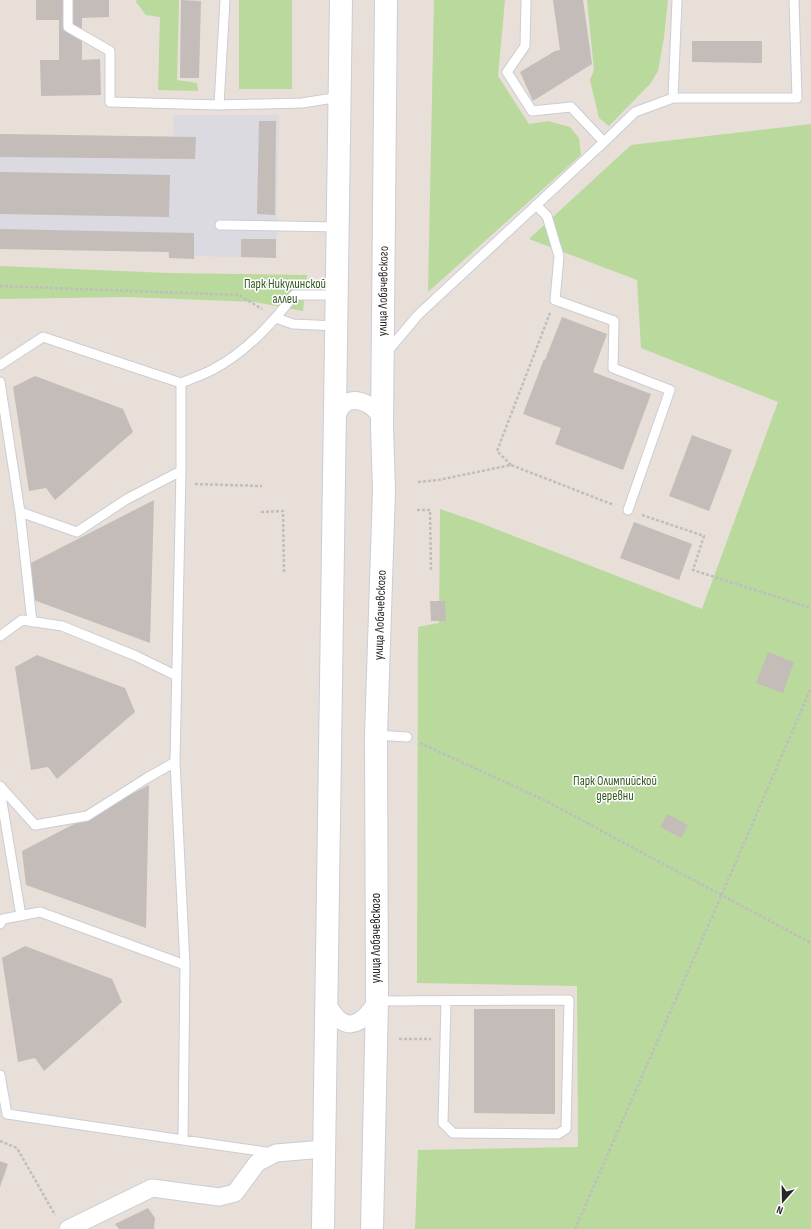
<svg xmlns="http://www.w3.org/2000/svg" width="811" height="1229" font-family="'Sofia Sans Condensed',sans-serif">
<rect width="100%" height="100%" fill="#e8dfd9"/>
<!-- industrial -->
<path fill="#dadae0" d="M173,115h106l-3,143 -82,-2v3l-25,-1 -1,-6 -168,-3v-115l174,3z"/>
<!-- green -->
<path fill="#bad99c" d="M137,0h42l-2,80 20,3 1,8 -40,-1 2,-73 -14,-2 -10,-13z
M239,0h53v89h-53z
M434,0h71l-7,76 31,48 19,-3 22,6 9,11 2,17 -153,137z
M587,0h81l-4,37 -6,34 -8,13 -41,42 -10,-8 -9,-38 4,-10z
M811,124v1105h-396l3,-79 160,-3 -1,-161 -160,-3 1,-356 21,-4 1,-114 35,12 227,88 76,-207 -137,-54 -4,-68 -108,-41 102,-94z
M0,266l168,7 139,2 -4,36 -48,-9 -127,-5 -128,2z"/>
<!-- building -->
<path fill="#c3bcb9" d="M36,0h73v17l-27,1v42l18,-1 1,36 -60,1 -1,-36h19v-40h-23z
M181,0l20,1 -2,77h-19z
M553,0h30l9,64 -59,37 -13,-29 35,-21 5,-1z
M692,41h70v22l-70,-1z
M259,121h17l-1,94 -18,-1z
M0,134l196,3 -1,22 -195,-2z
M0,172l170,3 -1,42 -169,-3z
M0,229l194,4v26l-25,-1v-6l-169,-3z
M241,239h35v19l-35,-1z
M562,317l45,17 -14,38 58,22 -28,76 -68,-26 6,-16 -38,-14 21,-55 1,1z
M35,376l88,33 10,23 -78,68 -9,-12 -17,3 -16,-104z
M692,435l40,15 -23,61 -40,-15z
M154,500l-4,143 -119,-44 -4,-34z
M634,522l58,22 -13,36 -59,-22z
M430,601h15l1,20h-15z
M768,652l26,10 -11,31 -27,-10z
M37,655l88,33 10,24 -78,67 -9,-12 -17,3 -16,-103z
M149,785l-3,143 -120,-43 -4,-34z
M668,814l20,11 -7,13 -21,-11z
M25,946l87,33 10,23 -78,69 -9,-13 -17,4 -16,-104z
M474,1009h81v105l-81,-1z
M0,1161l8,3 -8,23z
M148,1208l7,10 -1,11h-35l-4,-5z"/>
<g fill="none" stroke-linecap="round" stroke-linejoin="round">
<!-- service casing -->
<g stroke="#c8cdd7" stroke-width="11">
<path id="service" d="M68,0v27l42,24v51l109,3 83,-2 38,-6
M526,0l-1,46 -18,26 25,39 39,-4 33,35
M673,98h124l-3,-98
M219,105l6,-105
M536,205l11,11 12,40 -4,44 59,21 -1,47 57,22 -42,120
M220,225l118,2
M276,318l17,6 43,2
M386,353l32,-38 186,-173 31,-30 38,-14 4,-98
M0,365l43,-28 138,46v88l-6,291 10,203 -2,175 90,13
M0,382l20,130 57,20 50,-33 54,-28
M181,383c10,-4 21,-8 31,-13 33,-17 60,-46 82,-75h42
M20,512l12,110
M0,636l22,-16 40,6 74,30 41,20
M376,735l31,2
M0,786l35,39 52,-9 60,-38 28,-16
M0,790l21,126
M0,924l3,-5 37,-7 145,53
M377,1001l192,-1 -3,129 -8,5 -105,-1 -10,-10 3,-122
M0,1075l7,39 176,26"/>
</g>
<!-- minor casing -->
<g stroke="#c8cdd7" stroke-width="19">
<path id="minor" d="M335,423c2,-7 3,-13 8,-18 10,-9 26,-3 34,7 3,3 4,10 5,14
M326,1001c16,32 33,29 51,0
M68,1229l84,-41 67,9 16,-4 22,-30 19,-10 48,-4"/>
</g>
<!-- secondary casing -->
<g stroke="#c8cdd7" stroke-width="24">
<path id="secondary" d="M323,1229l18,-1229
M372,1229l5,-228 -1,-266 8,-245 -2,-63 4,-427"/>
</g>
<!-- path -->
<path stroke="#bebebe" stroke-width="2.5" stroke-dasharray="3 2" stroke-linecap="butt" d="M0,286l239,9 23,14
M511,465l-14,-14 53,-138
M418,482l20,-2 73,-15 103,40
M195,484l67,2
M417,510h13l1,61
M261,512l22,-1 1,62
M642,515l62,21 -11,34 118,38
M420,743l126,58 265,142
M399,1039h32
M0,1141l17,7 38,67
M575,1229l147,-335 89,-206"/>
<!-- service -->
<use href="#service" stroke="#fff" stroke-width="9"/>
<!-- minor -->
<use href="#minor" stroke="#fff" stroke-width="17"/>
<!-- secondary -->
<use href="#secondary" stroke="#fff" stroke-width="22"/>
</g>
<g text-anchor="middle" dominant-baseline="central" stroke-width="3" stroke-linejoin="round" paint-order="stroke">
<!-- park labels -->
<g font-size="13" fill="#355921" stroke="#fff">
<text x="285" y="284">Парк Никулинской<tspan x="285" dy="15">аллеи</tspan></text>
<text x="615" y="781">Парк Олимпийской<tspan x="615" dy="15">деревни</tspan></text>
</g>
<!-- street labels -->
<g font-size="13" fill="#272727" stroke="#fff">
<text transform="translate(383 291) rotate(-89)">улица Лобачевского</text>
<text transform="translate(380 615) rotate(-88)">улица Лобачевского</text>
<text transform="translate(376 938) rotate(-90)">улица Лобачевского</text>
</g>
</g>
<!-- north arrow -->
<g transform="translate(783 1201) rotate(200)" stroke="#ffffff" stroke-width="3" paint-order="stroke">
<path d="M0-3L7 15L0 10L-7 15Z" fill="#272727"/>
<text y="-6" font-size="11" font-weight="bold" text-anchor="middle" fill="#272727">N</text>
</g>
</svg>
